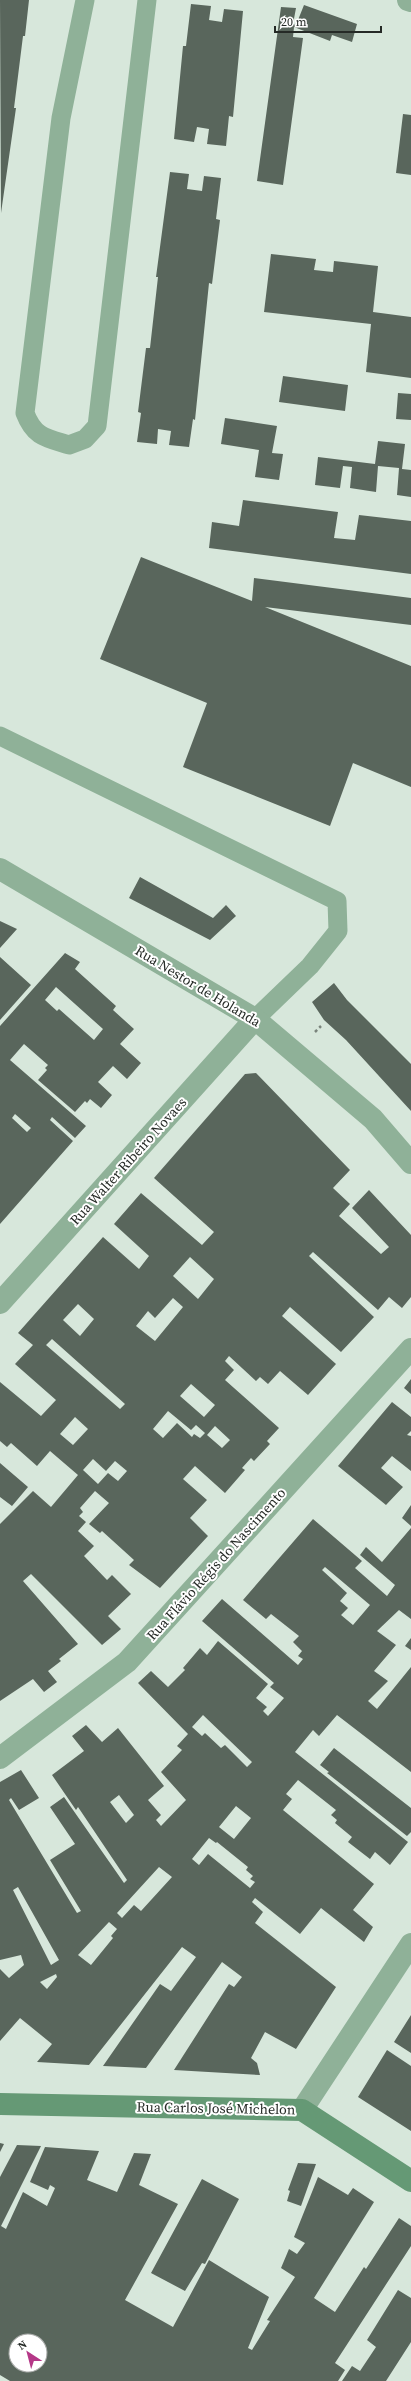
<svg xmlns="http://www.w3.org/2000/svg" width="411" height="2381" font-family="'Source Serif 4',serif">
<rect width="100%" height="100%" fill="#d7e7db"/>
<!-- building -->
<path fill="#59665c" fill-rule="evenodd" d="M0,0h29l-4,36h-2l-9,72h2l-15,105z
M191,4l20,2 -2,14 13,2 2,-13 19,2 -10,106 -4,-1 -3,30 -19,-2 2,-15 -12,-2 -3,15 -20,-3 9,-93h3z
M304,5l53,19 -5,18 -20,-7 -2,6 -36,-14 -1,10 10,1 -20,147 -26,-4 24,-174 15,1 -3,16 3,1z
M403,114l8,1v60l-15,-2z
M170,172l19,2 -2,15 15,2 2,-15 17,2 -5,41 4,1 -8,64 -3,-1 -14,137 -2,-1 -4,28 -20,-2 2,-14 -13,-2 -1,15 -20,-2 4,-29 -3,-1 8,-64h4l8,-71h-2z
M271,254l45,5 -2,11 19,2 1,-11 44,5 -5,46 38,5v61l-45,-6 5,-48 -107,-12z
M283,376l65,9 -3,26 -66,-9z
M398,393l13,1v26l-15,-1z
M225,418l52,8 -5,27 11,1 -4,26 -24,-3 4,-27 -38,-6z
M378,441l27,3 -3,25 9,1v27l-14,-2 2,-27 -21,-2 -2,26 -26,-4 2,-21 -9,-1 -3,22 -25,-3 3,-28 57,7z
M243,500l95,12 -4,26 21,2 4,-25 52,6v53l-202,-26 3,-26 27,4z
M141,557l111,44 2,-23 157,20v27l-146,-18 146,59v121l-58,-24 -23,63 -147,-59 24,-64 -107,-44z
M140,877l73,41 13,-13 10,11 -26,24 -81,-42z
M0,921l17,8 -17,19z
M65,953l15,9 -5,7 41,37 -3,4 21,19 -14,15 21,19 -14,16 -14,-13 -15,16 14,13 -11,13 -11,-9 -3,4 -2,-2 -10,11 -37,-32 9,-10 -2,-2 3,-3 -24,-21 -14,16 76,66 -11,12 -23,-21 -2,3 23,21 -73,83v-198zM56,987l47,42 -9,11 -35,-31 -2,2 -12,-11zM15,1114l16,14 -4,4 -15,-14z
M0,957l31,28 -31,35z
M334,983l13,17 64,64v47l-65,-71 -22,-20 -12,-18z
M256,1073l94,97 -17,18 17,16 -11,12 42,38 8,-7 -37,-39 17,-18 42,45v62l-9,11 -13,-11 -11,13 -65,-58 -4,4 65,61 -33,35 -51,-45 -8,9 54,48 -28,31 -28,-24 -12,13 -8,-7 -4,4 -27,-25 -4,5 9,9 -9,10 54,48 -12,13 3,3 -16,17 -3,-3 -9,10 3,2 -20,23 -30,-27 -12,13 24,21 -17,18 18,18 -48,52 -31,-23 5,-5 -32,-29 -2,2 -11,-9 20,-21 -14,-12 -15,17 3,4 -4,4 7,6 -8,9 16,15 -10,10 23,24 5,-5 19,19 -23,22 13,13 -19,16 -71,-71 -8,7 55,63 -19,15 2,2 -13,10 9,11 -13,10 -11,-13 -33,22v-177l33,-33 18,16 27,-32 -28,-24 -13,15 -26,-23 -4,4 -7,-6v-59l41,34 15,-16 -41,-36 18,-19 -15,-12 85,-96 36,32 10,-13 -35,-32 27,-31 61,52 12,-13 -60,-54 91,-104zM190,1257l24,22 -16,20 -25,-23zM173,1298l10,9 -28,34 -19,-15 12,-15 7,7zM78,1304l16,15 -14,17 -17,-16zM52,1339l73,65 -5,5 -74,-64zM191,1384l24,21 -11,12 -24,-21zM168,1411l23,19 5,-5 9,8 -5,5 -6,-4 -2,3 -15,-14 -14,15 -10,-9zM75,1417l13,12 -15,16 -13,-11zM215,1426l15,14 -8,8 -15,-13zM93,1459l13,12 9,-10 12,10 -9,10 -10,-8 -10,11 -15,-14z
M411,1379v15l-7,-6z
M392,1402l19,15v14l-4,4 4,1v35l-19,-15 -11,12 22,19 -17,18 -48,-39z
M0,1463l28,24 -16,19 -12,-9z
M411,1505v21l-9,-8z
M313,1519l49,42 -7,7 32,28 8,-11 -35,-30 6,-8 16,15 29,-34v91l-12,-9 -22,21 19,14 -22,26 14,10 -20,20 9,8 34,-42v105l-74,-57 -18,21 -6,-6 -18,22 113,90 -18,23 -15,-13 -5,7 -22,-17 4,-5 -17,-14 2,-3 -6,-5 5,-5 -38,-30 -12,14 6,5 -9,11 91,74 -21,26 20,17 -9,15 -43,-34 -21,26 -45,-36 -3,4 11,10 -8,11 81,64 -40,62 -31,-17 -14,26 6,5 3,12 -86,-5 55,-86 5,3 8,-10 -20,-15 -76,106 -43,-2 57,-82 11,7 25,-34 -14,-10 -93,118 -52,-3 15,-18 -32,-26 -20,23v-72l9,9 15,-13 -3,-10 -21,5v-178l21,-12 18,28 -20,12 -8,-12 -2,2 68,113 4,-2 -31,-51 25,-16 -25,-37 14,-10 60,86 3,-3 -49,-73 -2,3 -24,-35 32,-24 -12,-15 14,-11 16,17 16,-14 46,58 -16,14 13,15 -5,5 5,6 25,-26 -25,-28 21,-22 -5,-4 11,-12 -50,-51 13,-12 17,16 17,-17 -2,-2 17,-20 7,7 11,-14 50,43 -12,14 11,9 -4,4 5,5 16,-18 -14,-11 4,-4 -72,-62 20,-22 76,66 5,-6 -5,-3 4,-5 -9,-9 6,-6 -28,-22 -5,5 -23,-19zM325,1567l45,38 -17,20 -12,-10 7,-7 -8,-7 7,-8 -25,-23zM203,1715l49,47 -5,5 -22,-22 -4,3 -16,-15 -3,3 -10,-9zM119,1795l15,20 -8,8 -16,-21zM236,1806l15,12 -17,21 -15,-12zM209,1838l7,5 1,-1 31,25 -2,3 7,6 -3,3 5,3 -5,6 -42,-34 -9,11 -7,-6zM159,1867l13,10 -31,34 -7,-6 -12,13 -5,-5zM18,1887l41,73 -8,5 -38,-75zM109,1922l8,7 -6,7 2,2 -22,27 -13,-10zM56,1974l1,3 -10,12 -7,-7z
M411,1638v12l-6,-4z
M334,1748l77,60v24l-4,4 -80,-63 2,-1 -9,-7z
M411,2015v38l-17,-11z
M387,2050l24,16v65l-53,-34z
M0,2143l4,1 -4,8z
M17,2145l24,1 -40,80 5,3 17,-37 24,14 8,-18 -5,-3 -2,5 -18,-8 15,-35 54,4 -12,29 30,12 17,-39 17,1 -12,31 39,19 -53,96 48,27 36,-67 60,37 -21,51 4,2 18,-29 -3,-1 28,-43 -14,-9 8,-19 8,5 8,-11 -11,-6 24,-60 30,18 5,-7 21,14 -60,96 21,14 29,-45 2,2 33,-51 12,8v20l-76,117 10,7 -7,11h-328l-10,-6v-198zM16,2341h24v24h-24z
M298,2163l18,1 -15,42 -14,-5 3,-10 -2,-1z
M202,2179l37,20 -34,65 -3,-1 -17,28 -34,-18z
M398,2290l13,8v44l-25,39h-44l10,-15 8,5 16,-24 -9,-7z"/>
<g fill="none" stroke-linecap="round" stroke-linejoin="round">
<!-- path -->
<path stroke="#7a847c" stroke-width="2.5" stroke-dasharray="3 3" stroke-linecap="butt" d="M315,1032l6,-6"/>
<!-- lane -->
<path stroke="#8fb198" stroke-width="19" d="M85,0l-24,118 -36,295c9,24 21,25 44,32l16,-6 12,-13 50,-426
M0,736l337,165 1,30 -28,35 -55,53"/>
<!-- street -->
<path stroke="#8fb198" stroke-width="22" d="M408,0l3,1
M0,869l255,150 118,100 38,44
M0,1303l255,-284
M0,1758l127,-96 284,-313
M302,2110l109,-166"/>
<!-- secondary -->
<path stroke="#659975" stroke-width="22" d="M0,2104l302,6 109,71"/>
</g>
<g text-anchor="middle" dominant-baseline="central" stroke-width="4" stroke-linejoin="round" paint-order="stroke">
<!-- street labels -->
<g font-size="14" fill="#252a26" stroke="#fff">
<text transform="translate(198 986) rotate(31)">Rua Nestor de Holanda</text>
<text transform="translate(128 1161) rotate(-48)">Rua Walter Ribeiro Novaes</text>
<text transform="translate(216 1564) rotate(-48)">Rua Flávio Régis do Nascimento</text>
<text transform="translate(216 2108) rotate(1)">Rua Carlos José Michelon</text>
</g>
</g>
<!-- north arrow -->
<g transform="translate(28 2353) rotate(324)"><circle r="19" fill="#ffffff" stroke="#a8aaa8"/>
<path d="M0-3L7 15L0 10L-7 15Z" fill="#b53888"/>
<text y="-6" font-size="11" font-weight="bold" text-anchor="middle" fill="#252a26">N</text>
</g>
<!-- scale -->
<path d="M275 26v6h106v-6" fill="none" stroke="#252a26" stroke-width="2"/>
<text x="281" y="26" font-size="12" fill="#252a26" stroke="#ffffff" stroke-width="3" paint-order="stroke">20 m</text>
</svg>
